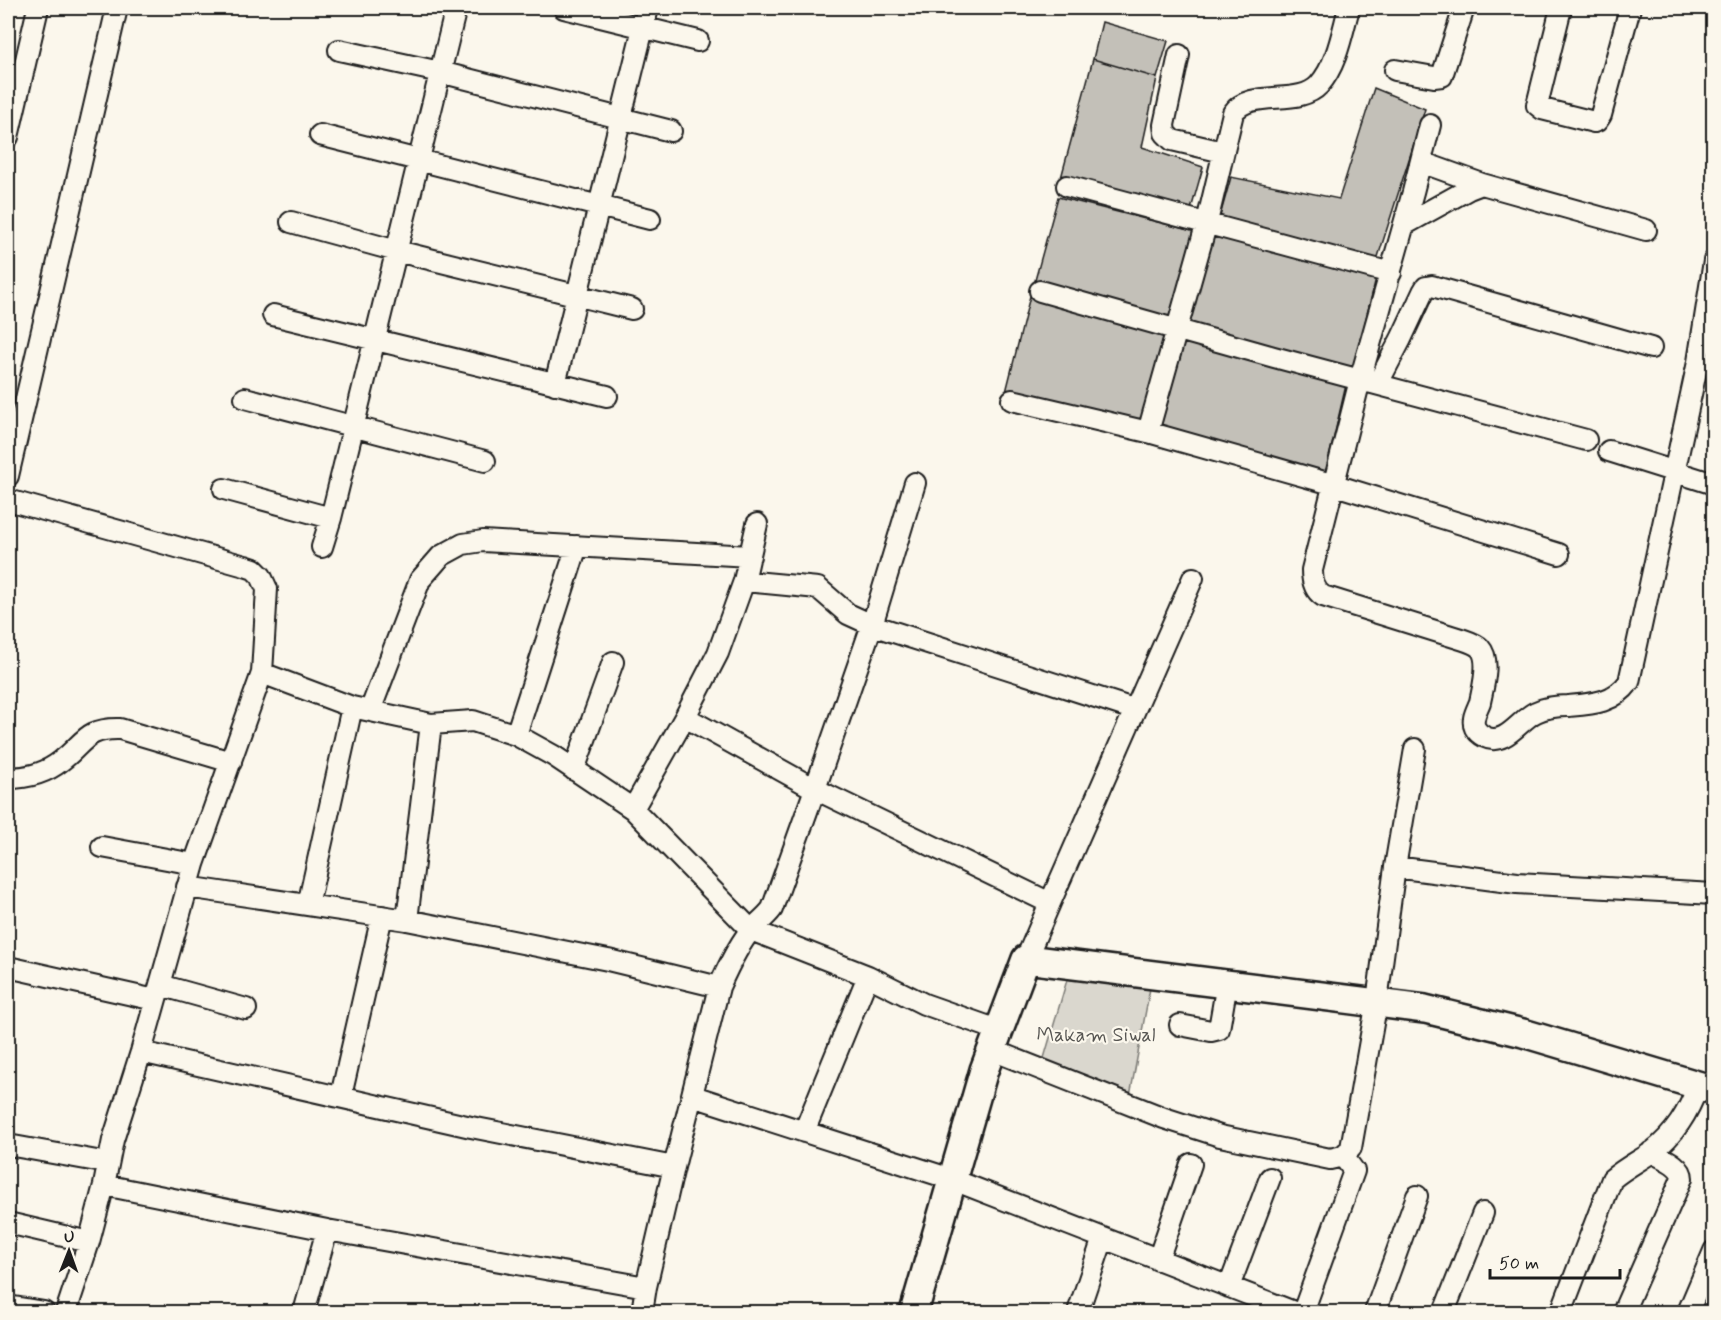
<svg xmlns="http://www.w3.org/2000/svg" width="1721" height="1320" font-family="Mynerve,sans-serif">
<rect width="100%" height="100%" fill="#fbf7ec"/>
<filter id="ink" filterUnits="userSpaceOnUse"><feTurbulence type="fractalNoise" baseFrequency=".0167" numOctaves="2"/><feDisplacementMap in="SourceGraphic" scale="12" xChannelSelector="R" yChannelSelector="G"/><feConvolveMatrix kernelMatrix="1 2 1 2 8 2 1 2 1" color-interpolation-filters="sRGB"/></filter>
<g filter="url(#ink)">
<!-- green -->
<path fill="#dad7ce" stroke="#7b7a75" stroke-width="1.5" d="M1069,973l82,10 -21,113 -88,-31z"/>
<!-- building -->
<path fill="#c3c0b8" stroke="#1c1c1c" stroke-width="1.5" d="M1102,22l66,19 -11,37 -64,-19z
M1093,59l64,19 -15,69 61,20 -13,46 -129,-35z
M1374,88l51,21 -48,151 -157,-44 11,-39 108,22z
M1058,197l135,34 -23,90 -136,-37z
M1213,233l163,45 -23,93 -166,-47z
M1030,296l134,38 -22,92 -136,-34z
M1184,341l162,44 -21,90 -169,-46z"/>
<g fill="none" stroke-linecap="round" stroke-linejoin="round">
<!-- street casing -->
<g stroke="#1c1c1c" stroke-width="24">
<path id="street" d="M564,8l134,33
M1561,8l-24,97 5,4 52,13 3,-1 4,-6 29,-107
M339,50l101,22 231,59
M1179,55l-15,70 1,8 7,7 51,12
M1395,70l39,7 8,-1 22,-68
M1430,125l-17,67 -53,188 -48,190c0,11 2,20 11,26l141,44c6,2 12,4 16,8 11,12 3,39 0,54 -3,8 -9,17 -5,26 2,4 6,7 10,9 20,10 35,-18 51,-25 10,-5 21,-6 32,-6 24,-2 46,-3 61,-24l69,-320 16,-101
M320,135l330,84
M8,137l30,-129
M1421,162l61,22
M1067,186l324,87
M291,222l106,29 235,58
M1404,225l65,-36 13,-5 164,46
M1040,291l234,66 312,83
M273,315l334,81
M1378,383l23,-44 22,-47 3,-5 6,-1 219,62
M555,384l93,-376
M245,398l240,63
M1012,400l136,32 187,53 224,69
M1148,432l59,-210 26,-109c17,-25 66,-6 86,-28 18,-20 23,-52 30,-77
M1609,451l105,33
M8,476l109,-468
M224,489l107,29
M8,500l237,66 9,3 7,7 6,13 -5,84 -68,191 -53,188 -28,88 -9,45 -15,57 -23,70
M322,547l9,-29 125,-510
M744,581l74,7 30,26 24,11 261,84
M262,673l90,34 79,17 42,-3 43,14 38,21 79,53 118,121 117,46 56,28 74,26
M370,711l50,-131 21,-24 22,-12 20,-3 267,15
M685,717l130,72 57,-164 43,-142
M516,735l61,-189
M574,770l39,-108
M8,778c19,0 37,-4 53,-17 24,-18 24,-33 59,-32l111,33
M633,809l52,-92 33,-64 26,-72 13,-57
M102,847l92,17
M1395,867l122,16 197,11
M187,887l220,33 201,40 111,27c8,-18 20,-44 33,-58 7,-7 14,-12 20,-20l43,-120 235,114 -24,56
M1050,903l143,-325
M308,905l44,-198
M407,920l24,-196
M8,967l147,33
M160,985l86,24
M1180,1025l31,6 8,-2 8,-46
M992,1050l172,68 56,18 110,23 13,-3 8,-8 26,-147 18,-134 20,-118
M141,1052l330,75 203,40
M341,1096l41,-180
M693,1096l258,83 343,133
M804,1132l64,-156
M8,1145l100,18
M104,1185l223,45 319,57 -4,25
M8,1223l81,19
M1158,1260l33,-96
M646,1287l28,-120 45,-180
M1229,1287l41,-109
M8,1306l36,6
M304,1312l23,-82
M1078,1312l25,-74
M1303,1312l51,-141 -11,-15
M1375,1312l42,-116
M1444,1312l39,-99
M1561,1312l51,-133c13,-11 27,-18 40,-27 23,-18 36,-39 46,-66
M1623,1312l59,-134c0,-13 -20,-20 -31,-26
M1688,1312l26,-61"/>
</g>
<!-- secondary casing -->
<g stroke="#1c1c1c" stroke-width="32">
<path id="secondary" d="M914,1312l70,-242 42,-111 399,50 98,24 191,57"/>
</g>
<!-- street -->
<use href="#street" stroke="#fbf7ec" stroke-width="20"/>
<!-- secondary -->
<use href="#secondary" stroke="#fbf7ec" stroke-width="27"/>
</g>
</g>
<g text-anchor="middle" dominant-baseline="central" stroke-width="4.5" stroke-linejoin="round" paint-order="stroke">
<!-- park labels -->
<g font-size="20" fill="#555451" stroke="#fbf7ec">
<text x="1096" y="1035">Makam Siwal</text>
</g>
</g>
<!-- margin -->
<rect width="1721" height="1320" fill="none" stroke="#fbf7ec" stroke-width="30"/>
<rect x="15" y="15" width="1691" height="1290" fill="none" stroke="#1c1c1c" stroke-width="2" filter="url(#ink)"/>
<!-- north arrow -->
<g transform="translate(69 1251) rotate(1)" stroke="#fbf7ec" stroke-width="4.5" paint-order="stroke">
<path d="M0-4.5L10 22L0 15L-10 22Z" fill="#1c1c1c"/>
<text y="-9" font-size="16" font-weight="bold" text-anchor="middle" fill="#1c1c1c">U</text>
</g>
<!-- scale -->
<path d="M1490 1269v9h130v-9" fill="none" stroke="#1c1c1c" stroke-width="3"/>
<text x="1499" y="1269" font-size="18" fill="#1c1c1c" stroke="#fbf7ec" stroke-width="4.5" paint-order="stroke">50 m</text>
</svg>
